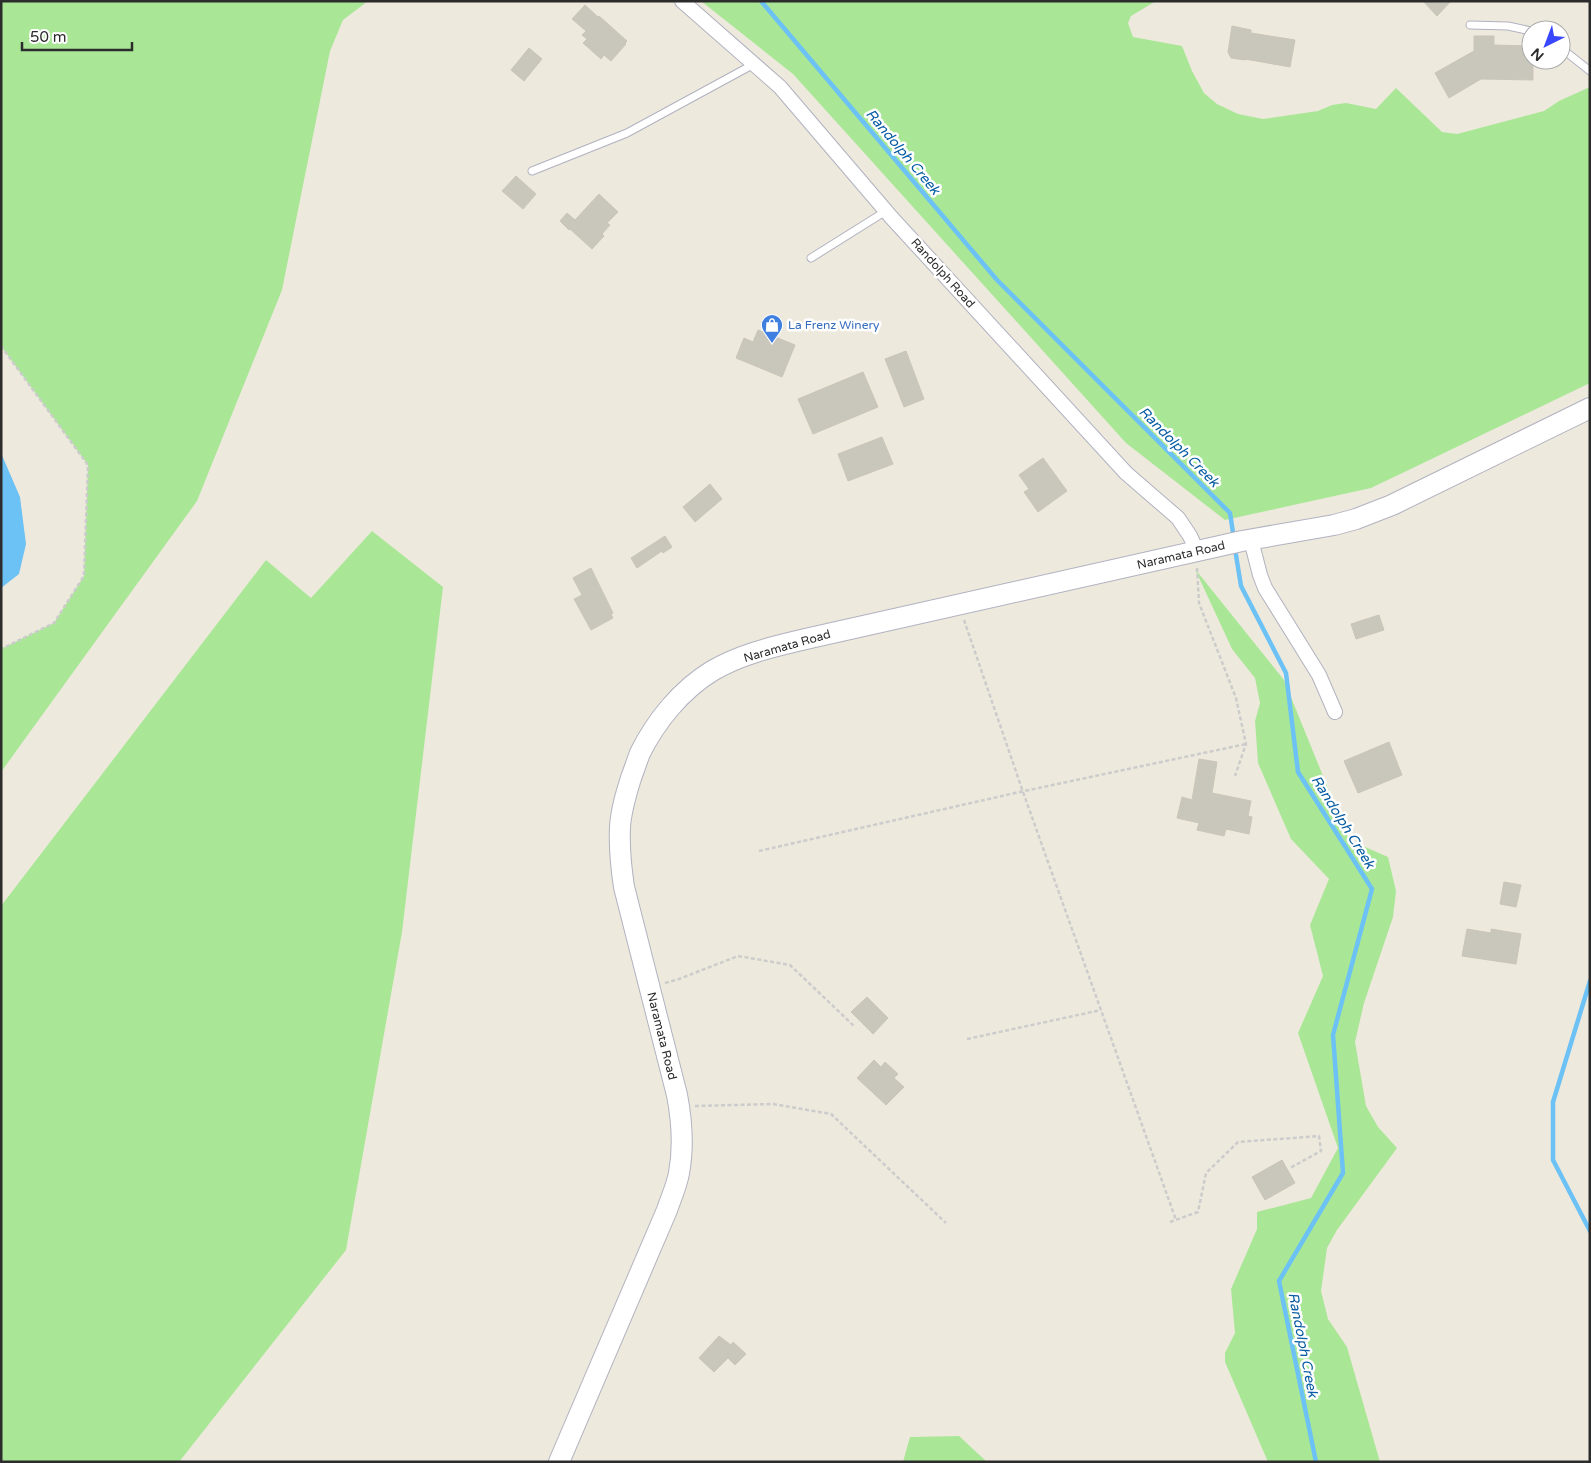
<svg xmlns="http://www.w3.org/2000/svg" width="1591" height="1463" font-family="'Varela Round',sans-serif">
<rect width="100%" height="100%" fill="#eee9dd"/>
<!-- green -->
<path fill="#a9e797" d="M1,1h367l-25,19 -13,31 -48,239 -85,211 -196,271v-125l2,1 51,-25 30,-47 4,-111 -87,-119z
M701,1h455l-25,15 -3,7 5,14 49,9 10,25 12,22 13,11 21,10 25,5 55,-8 14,-6 14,-2 30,6 20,-21 46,44 15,2 87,-23 15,-10 31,-14v296l-219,105 -146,32 -99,-77 -333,-369z
M372,531l71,56 -41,345 -56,318 -167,212h-178v-556l265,-346 45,38z
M1195,569l89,111 65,160 39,17 8,34 -3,26 -29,86 -9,39 11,64 12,21 19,21 -60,82 -10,18 -6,43 7,28 19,28 33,115h-112l-43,-100v-9l10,-20 -4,-44 26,-60v-17l54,-14 27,-50 -40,-115 25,-57 -13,-51 19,-46 -38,-40 -33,-76 -3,-42 5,-18 -5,-25 -23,-29z
M959,1436l28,26h-84l7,-25z"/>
<!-- water -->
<path fill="#6cc1f5" d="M1,453l19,44 6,47 -7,30 -18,14z"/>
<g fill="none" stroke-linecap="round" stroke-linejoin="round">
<!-- stream -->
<path stroke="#6cc1f5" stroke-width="4.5" d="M761,1l236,279 233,233 4,26
M1235,549l6,37 45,87 12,99 74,117 -39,146 10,138 -64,108 37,181
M1590,981l-37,121v58l37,71"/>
</g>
<!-- building -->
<path fill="#c9c7bc" stroke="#cac5b7" d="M1423,1h28l-14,15z
M585,5l13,12 1,-1 28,25 -2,2 1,1 -15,17 -7,-6 -3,4 -18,-16 4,-4 -5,-4 4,-4 -14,-12z
M1232,26l19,4v3l44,7 -5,27 -45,-8v1l-14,-2 -3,-6z
M1474,36h20v9l37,1v14h2v20l-52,-1 -32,19 -14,-25 39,-22z
M529,48l13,11 -18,22 -13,-11z
M516,176l20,18 -13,15 -21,-18z
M599,194l19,18 -11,11 3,2 -8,9 2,2 -12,13 -22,-20 -1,1 -9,-9 7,-8 8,7z
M758,330l37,15 -13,32 -46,-19 8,-20 9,4z
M906,351l18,48 -20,8 -19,-48z
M863,372l15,35 -65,27 -15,-35z
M882,437l11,27 -45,17 -10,-27z
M1043,458l24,33 -29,21 -14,-20 5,-3 -10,-14z
M710,484l12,15 -27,23 -12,-15z
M665,536l7,11 -9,6 -1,-2 -25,17 -6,-10z
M591,568l22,45 -2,1 2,4 -22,12 -17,-31 8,-4 -9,-17z
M1379,615l5,15 -28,9 -5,-15z
M1389,742l13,33 -44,18 -14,-32z
M1199,759l18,3 -5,31 39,8 -3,15 4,1 -3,17 -23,-5 -2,7 -27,-6 2,-7 -22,-5 5,-21 10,3z
M1504,882l17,3 -5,22 -16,-3z
M1467,929l24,4v-4l30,5 -5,30 -54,-8z
M867,997l21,21 -15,16 -22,-22z
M874,1060l7,7 4,-5 13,12 -4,4 10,9 -18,18 -29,-27z
M1282,1160l13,23 -30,17 -13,-23z
M719,1336l12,9 2,-3 13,12 -11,11 -7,-7 -14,14 -15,-14z"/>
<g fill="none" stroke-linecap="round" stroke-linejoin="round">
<!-- lane casing -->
<g stroke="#b1b2c0" stroke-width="9">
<path id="lane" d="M1470,25l38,1 23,5
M1561,48l29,23
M532,171l95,-38 127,-69
M811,258l75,-47"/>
</g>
<!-- street casing -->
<g stroke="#b1b2c0" stroke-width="16">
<path id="street" d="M682,1l98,86 111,130 235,256 52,45 12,18 7,15
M1251,540l9,35 5,13 54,87 16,37"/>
</g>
<!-- secondary casing -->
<g stroke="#b1b2c0" stroke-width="22">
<path id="secondary" d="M559,1462l108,-252c4,-12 10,-25 12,-37 5,-27 3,-52 -2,-78l-53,-208c-3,-20 -5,-40 -4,-60 1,-17 6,-33 11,-49 3,-8 6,-17 9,-25 16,-32 41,-63 72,-82 30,-18 65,-25 98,-33l432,-97 92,-16 22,-6 36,-14 198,-97"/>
</g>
<!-- path -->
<path stroke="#ccc" stroke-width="2.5" stroke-dasharray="4 2.5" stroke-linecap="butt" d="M1,346l87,119 -4,111 -30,47 -51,25 -2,-1
M1197,568l2,35 37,95 10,46 -11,32
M964,620l59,172 153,428
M759,851l256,-58 231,-49
M665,983l14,-4 59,-23 52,9 65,62
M967,1039l134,-29
M695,1106l78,-2 58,10 115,109
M1170,1222l28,-10 8,-39 32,-31 81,-6 2,15 -31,17"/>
<!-- lane -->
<use href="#lane" stroke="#fff" stroke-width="7"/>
<!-- street -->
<use href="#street" stroke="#fff" stroke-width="14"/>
<!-- secondary -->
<use href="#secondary" stroke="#fff" stroke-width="20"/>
</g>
<!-- icons -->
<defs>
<g id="shop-pin" transform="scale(1.125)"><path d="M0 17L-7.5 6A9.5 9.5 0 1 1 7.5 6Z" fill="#3f7fe0" stroke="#fff"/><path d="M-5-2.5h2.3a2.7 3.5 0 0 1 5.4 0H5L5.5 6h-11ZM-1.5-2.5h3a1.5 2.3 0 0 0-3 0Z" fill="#fff"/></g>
</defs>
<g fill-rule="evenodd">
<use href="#shop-pin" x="772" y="325"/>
</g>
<g text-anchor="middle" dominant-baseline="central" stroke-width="5" stroke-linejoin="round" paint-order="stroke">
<!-- street labels -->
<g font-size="12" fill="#2c2c2c" stroke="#fff">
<text transform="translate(943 273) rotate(48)">Randolph Road</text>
<text transform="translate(1181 555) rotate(-13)">Naramata Road</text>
<text transform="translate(787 646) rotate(-16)">Naramata Road</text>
<text transform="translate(662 1036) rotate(76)">Naramata Road</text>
</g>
<!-- shop labels -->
<g font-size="12" fill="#366cbe" stroke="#fff" text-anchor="start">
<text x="788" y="325">La Frenz Winery</text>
</g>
<!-- water labels -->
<g font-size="14" font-style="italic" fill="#075ca4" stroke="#fff">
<text transform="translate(903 152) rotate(50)">Randolph Creek</text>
<text transform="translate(1179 447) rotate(45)">Randolph Creek</text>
<text transform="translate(1343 822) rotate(58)">Randolph Creek</text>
<text transform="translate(1303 1345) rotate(79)">Randolph Creek</text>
</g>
</g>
<!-- border -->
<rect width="1591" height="1463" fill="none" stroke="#2c2c2c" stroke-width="5"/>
<!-- north arrow -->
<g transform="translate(1546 45) rotate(222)"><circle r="24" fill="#ffffff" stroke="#ababab"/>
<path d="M0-4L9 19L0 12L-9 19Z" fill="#3947ff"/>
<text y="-8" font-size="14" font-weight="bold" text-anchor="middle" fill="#2c2c2c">N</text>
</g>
<!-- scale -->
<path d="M22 42v8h110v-8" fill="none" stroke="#2c2c2c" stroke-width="2.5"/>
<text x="30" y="42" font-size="15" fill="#2c2c2c" stroke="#ffffff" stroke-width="4" paint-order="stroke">50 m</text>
</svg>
